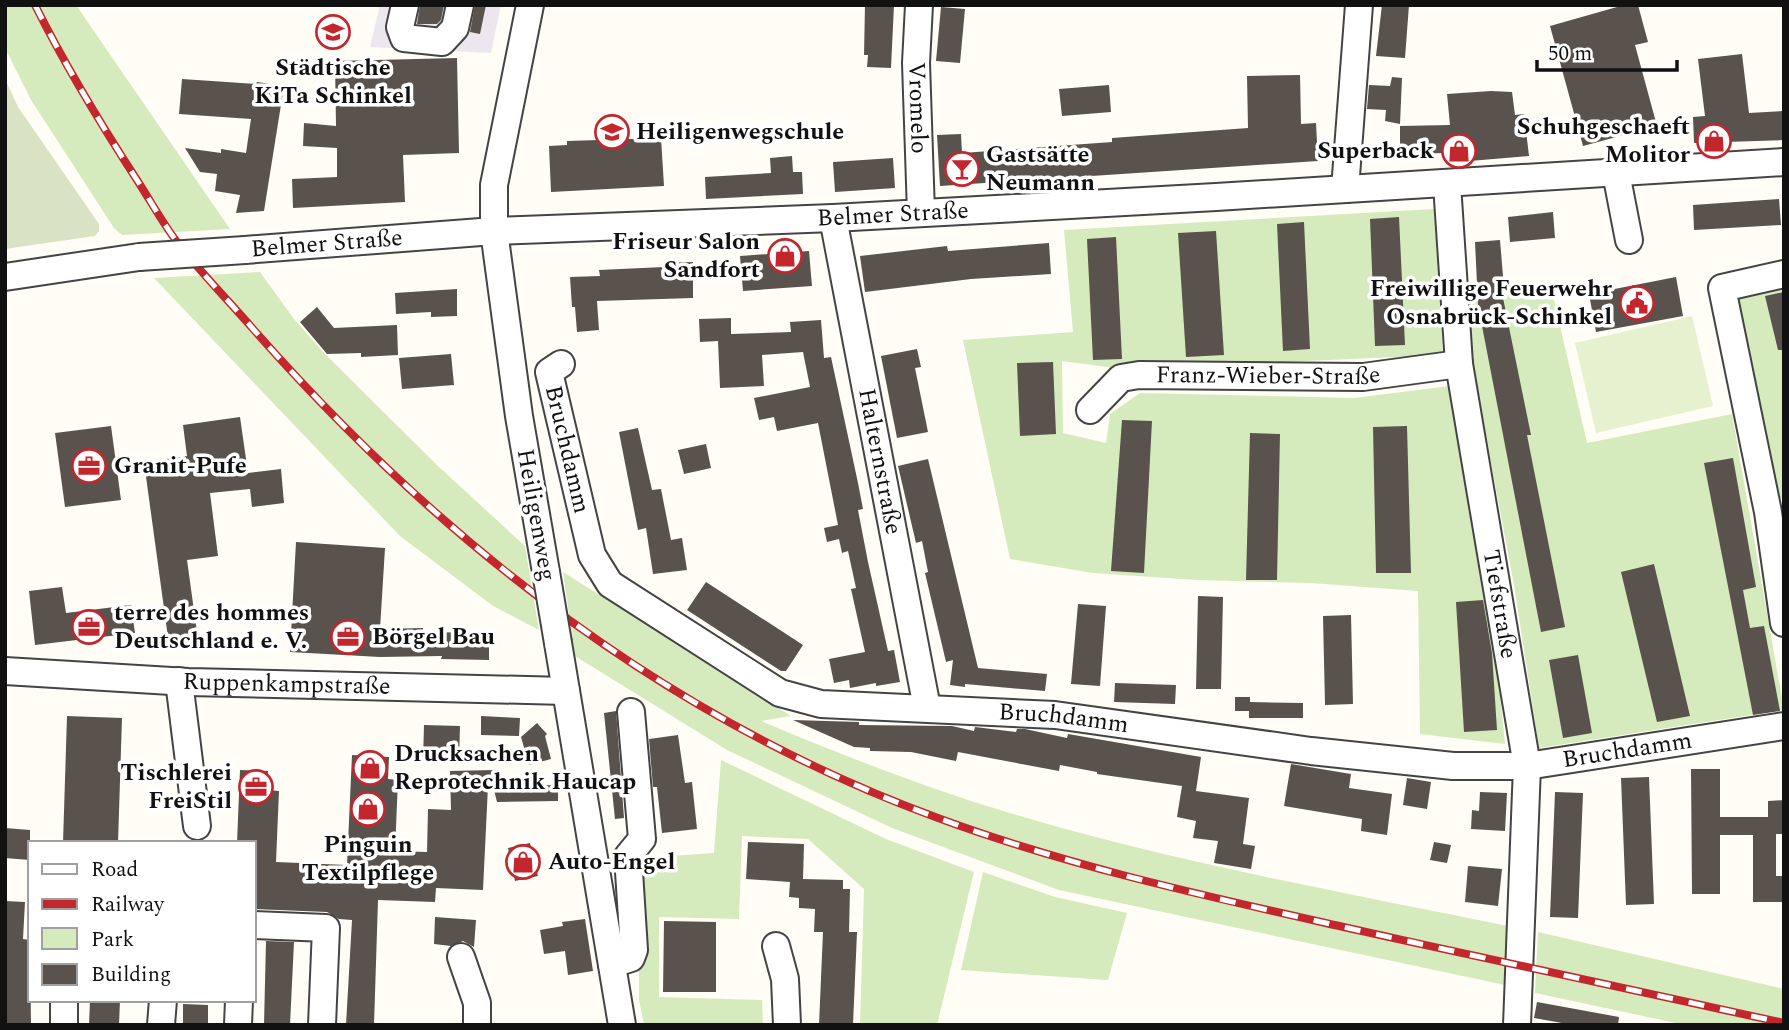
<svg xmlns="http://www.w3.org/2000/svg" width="1789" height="1030" font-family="Spectral,serif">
<rect width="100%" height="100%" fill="#fffdf5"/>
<!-- industrial -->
<path fill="#eee6ef" d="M380,5h121l-10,48 -121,-6z"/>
<!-- green -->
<path fill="#d5ebbd" d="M5,5h71l154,224 -108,6 -8,-7 -83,-128 -26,-52z
M1434,209l9,146 -321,14 -60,-8 1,72 43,10 4,-29 30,-21 214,5 96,-12 39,200 16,158 -85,-10 -2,-143 -107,-8 -114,-3 -104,-7 -83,-14 -47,-219 110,-8 -9,-102z
M260,272l34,47 31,35 114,113 86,79 14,84 -46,-24 -93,-70 -246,-258z
M1784,288v210l-8,1 -41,-200z
M1552,291l35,152 145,-29 52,296 -245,38 -25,-163 -42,-224 -5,-63z
M563,572l228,144 -30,5c82,34 164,67 249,92 163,49 332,79 498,113l-3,59 -446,-95 -167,-62 -165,-78 -152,-94z
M721,760l165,79 88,33 -37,153h-77l4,-136 -56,-50 -66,-3 -3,83 -80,-2v80l103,3 1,25h-119l-5,-25v-142l75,-5z
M983,872l72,25 72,16 -19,67 -147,-10z
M1538,932l246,57v36h-99l-150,-32z"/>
<!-- cemetery -->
<path fill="#d9e3c4" d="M5,79l13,28 81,117v7l-4,5 -90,13z"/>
<!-- pitch -->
<path fill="#e6f2cf" d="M1692,316l21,90 -117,27 -21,-90z"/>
<!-- building -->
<path fill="#5a524d" d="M420,5h24l-3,15 -4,4h-20z
M475,5h11l-6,29 -10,-2z
M865,5h29l-3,63 -24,-1 1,-12h-4z
M1382,5h27l-4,53 -29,-2z
M1624,5h14l10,37 -13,3 22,81 -74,20 -33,-120z
M941,7l24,2 -5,54 -24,-2z
M1742,54l7,59 35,-2v29l-90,3 -1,-26 12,-1 -7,-57z
M457,58l2,95 -56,2 2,47 -112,6 -1,-29 45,-2v-29l-34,-2 1,-23 32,3 -1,-65z
M1300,75l1,49 15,-1 2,38 -378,25 -3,-51 24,-1 1,19 150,-11v-4l136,-10 -1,-52z
M1392,77l10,1 -2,46 -15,-3 1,-11 -19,-1 2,-24 21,1z
M182,79l74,5 1,-2 27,4 -20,125 -28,2 4,-18 -25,-4 2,-17 -17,-2 -15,-24 36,5v-4l25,4 5,-34 -72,-5z
M1109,85l2,27 -49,4 -3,-27z
M1491,91l21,1 3,23 9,-1 5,42 -83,7v-10l-46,1v-28l50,-1 -3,-31z
M661,138l3,48 -113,6 -2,-46 18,-1v-4z
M792,156l1,16h9l1,22 -97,5 -1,-22 66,-4 -1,-15z
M893,158l2,30 -60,4 -2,-30z
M1779,199l2,26 -87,5 -1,-25z
M1553,212l2,26 -45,4 -2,-25z
M1399,217l6,128 -30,1 -5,-127z
M1304,222l6,127 -27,2 -6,-127z
M1216,231l8,124 -38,2 -8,-124z
M1116,237l6,122 -29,1 -6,-121z
M1500,240l4,48h-3l30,147h-4l38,192 -24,5 -63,-327 -3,-63z
M1049,243l2,31 -80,5 -106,13 -5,-36 87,-10 1,5z
M809,251l3,35 -69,5 -3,-35z
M693,262v36l-96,3 2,29 -22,2 -2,-25h-3l-2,-30 30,-1 -1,-6 65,-3v-4z
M1676,277l7,39 -87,16 -7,-38z
M457,289v27l-26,1v-5l-35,2 -1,-21z
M1784,292v58h-6l-13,-54z
M317,307l17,21 63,-3 1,30 -37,2v-4l-34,1 -27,-32z
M731,318v16l60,-2 -1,-10 31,-2 3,38 7,-1 27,126 5,26 -5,1 10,52 20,89 6,-1 6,32 -24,4v-3l-26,5 -1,-8 -15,3 -5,-24 36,-7 -14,-63 5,-1 -8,-37 -6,2 -3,-14 -12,3 -3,-14 14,-3 -20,-102 -41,8 -3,-14 -15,3 -5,-22 56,-11 -7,-35 -41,3 2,31 -44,2 -2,-47 -18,1 -1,-23z
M917,349l4,18 -6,1 13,64 -31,6 -16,-82z
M451,354l3,31 -52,4 -3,-31z
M1053,362l3,72 -36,2 -3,-73z
M240,417l8,56 33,-4 3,34 -32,4 -2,-18 -40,4 8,63 -31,4 12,87 -30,-2 -25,-183 43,-6 -4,-31z
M1122,420l30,1 -8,152 -33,-2z
M111,426l10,74 -56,7 -10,-74z
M1407,426l4,147h-35l-3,-146z
M638,428l14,62 9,-1 10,51 11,-2 5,32 -34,4 -7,-46 -8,2 -19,-98z
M1250,433l30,1 -3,146h-31z
M706,444l5,24 -27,6 -6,-24z
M1733,458l23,129 -13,3 7,38 14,-2 16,85 -27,4 -49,-252z
M928,459l50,209 69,6 -2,17 -80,-7v3l-15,-2 3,-25 -7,2 -21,-89 3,-1 -6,-31 -6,2 -18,-77z
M296,542l89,6 -5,81 43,-1v4l66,1v27l-48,-1 1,-3 -62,1 -90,-5z
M1654,564l36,152 -33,6 -36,-150z
M706,582l97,63 -17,26h-5l-94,-61z
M62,587l4,26 65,-8 4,28 -100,12 -6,-54z
M1198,596l25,1 -2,92h-25z
M1483,600l9,53 5,77 -33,2 -8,-130z
M1078,604l28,2 -6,80 -29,-2z
M1351,615l2,89 -28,1 -2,-89z
M1578,655l14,78 -29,5 -14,-78z
M1115,683l61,2 -1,19 -61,-2z
M1235,697h15v5l53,1v15h-54v-7h-14z
M616,711l8,107 -9,1 -11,-106z
M67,716l55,2 -4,125h-55z
M481,716l39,2 -1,18 -38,-1z
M793,720l66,2v3l93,1 22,5 1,-4 41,5 1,-3h8l42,9 1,-4 133,23 -5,34 53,7 -6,46 12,2 -4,23 -37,-6 4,-22 -25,-3 3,-17 -19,-4 5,-31 -85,-12v-2l-37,-7 -1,6 -101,-19 -2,9 -45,-9 -41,-1v-3l-16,-1z
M537,723l10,11 -2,2 6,23 -22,6 -8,-28z
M424,725l36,1 -1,35 -36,-1z
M678,735l7,48 7,-1 5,47 -35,4 -5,-46h-4l-4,-48z
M352,755l37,2 -1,22 10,1 -3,71 32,1 1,-43 23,1 -1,-39 44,-1 1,5 -39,11h32l-5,104 -47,-2 -1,14 -57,-2 -4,125h-28l6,-105 -13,-1 -12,-7 -73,-3v-66h-17l3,-73 28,1 -1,19 12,1 -3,71 71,3z
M1291,764l60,10 -2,14 43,6 -5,41 -26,-4 1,-12 -78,-13z
M1691,769h29v48h48v-16l16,-1v34h-8v42h8v26h-31v-67h-33v59h-28z
M1649,777l5,127 -28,1 -5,-127z
M1407,778l24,4 -4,27 -24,-4z
M558,785v16l-61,1 -4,-16z
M1480,792l27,1 -2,38 -34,-2 1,-19 7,1z
M1555,792l28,1 -5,125 -28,-1z
M5,828l25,2v30l-25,-2z
M748,842l56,2 -1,35 40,1v9h7l-1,43h8l-4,93h-34l4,-93h-9l1,-23 -16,-1v-10l-10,-1 1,-15 -44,-3z
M1434,842l17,3 -4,18 -17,-3z
M530,843l8,33 -23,5 -7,-33z
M1468,866l34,3 -4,37 -33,-4z
M5,901l20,1 -2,37 7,1 1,85h-26z
M435,917l41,3 -2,27 -11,-6 -12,5 -17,-2z
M585,919l8,52 -25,4 -3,-24 -21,3 -4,-24 23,-4 -1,-4z
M664,921l52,1v70h-53z
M266,941l28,1 -4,83h-26z
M90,1000h30l-1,25h-30z
M1537,1002l82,15 -1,8h-45l-39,-7z
M183,1004l25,1v20h-25z"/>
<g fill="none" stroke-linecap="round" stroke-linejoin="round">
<!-- minor casing -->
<g stroke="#444" stroke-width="30">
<g id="minor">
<path d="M405,5l-5,22 4,11 38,4 13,-14 5,-23"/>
<path d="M530,5l-36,180v46l25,185 27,156"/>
<path id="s1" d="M919,5l-3,58 5,150"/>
<path d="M1616,173l13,67"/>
<path id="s2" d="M1447,184l12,180 68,402 -10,259"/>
<path d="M1345,189l14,-184"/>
<path id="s3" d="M833,218l94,490"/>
<path id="s4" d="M245,250l249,-19 339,-13 383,-21 568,-35"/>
<path d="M1784,274l-62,14 46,224 16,111"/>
<path d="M5,277l134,-20"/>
<path id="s5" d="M561,364l-12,8 43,183 18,29 170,109 41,11 234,11 256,36 142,15h74l257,-40"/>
<path id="s6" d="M1090,410l31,-32 18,-3 224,2 96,-13"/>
<path d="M558,643l64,382"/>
<path id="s7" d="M5,671l183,11 378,9"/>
<path d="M179,681l18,145"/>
<path d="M254,925l72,3 -4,97"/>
<path d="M776,946l9,33 2,46"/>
<path d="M461,957l16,46v22"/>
<path d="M612,964l19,-6 3,-8 -6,-94 14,-17 -11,-127"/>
<path d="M64,1025v-25"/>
<path d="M161,1025l2,-25"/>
<path d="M238,1025l1,-25"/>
</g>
</g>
<!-- minor -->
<use href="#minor" stroke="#fff" stroke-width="26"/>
<!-- rail casing -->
<g stroke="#c4262e" stroke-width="8">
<path id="rail" d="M35,5c30,60 65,118 102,175 13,20 25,42 40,62 24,31 52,59 77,88 188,213 415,390 684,488 133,49 272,79 410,110 145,32 290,63 436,95"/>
</g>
<!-- rail -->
<use href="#rail" stroke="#fff" stroke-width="5" stroke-dasharray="16" stroke-linecap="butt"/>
<!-- minor-bridge casing -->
<g stroke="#444" stroke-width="30" stroke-linecap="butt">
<path id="minor-bridge" d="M139,257l106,-7
M546,572l12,71"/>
</g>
<!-- minor-bridge -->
<use href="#minor-bridge" stroke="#fff" stroke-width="26"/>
</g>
<!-- icons -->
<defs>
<g id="school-ring" transform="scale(1.75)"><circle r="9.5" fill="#fff" stroke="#c4262e" stroke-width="1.5"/><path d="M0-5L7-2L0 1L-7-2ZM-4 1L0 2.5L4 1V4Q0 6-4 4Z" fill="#c4262e"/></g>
<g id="shop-ring" transform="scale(1.75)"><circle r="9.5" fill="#fff" stroke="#c4262e" stroke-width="1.5"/><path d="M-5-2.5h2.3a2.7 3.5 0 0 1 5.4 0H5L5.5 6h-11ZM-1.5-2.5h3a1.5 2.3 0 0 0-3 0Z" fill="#c4262e"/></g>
<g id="bar-ring" transform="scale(1.75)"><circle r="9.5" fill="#fff" stroke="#c4262e" stroke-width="1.5"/><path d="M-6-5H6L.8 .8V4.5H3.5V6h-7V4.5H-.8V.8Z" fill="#c4262e"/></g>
<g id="civic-ring" transform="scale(1.75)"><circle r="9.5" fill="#fff" stroke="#c4262e" stroke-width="1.5"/><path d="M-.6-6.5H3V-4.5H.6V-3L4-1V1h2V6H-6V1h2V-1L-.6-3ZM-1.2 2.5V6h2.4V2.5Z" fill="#c4262e"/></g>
<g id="office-ring" transform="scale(1.75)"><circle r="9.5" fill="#fff" stroke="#c4262e" stroke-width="1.5"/><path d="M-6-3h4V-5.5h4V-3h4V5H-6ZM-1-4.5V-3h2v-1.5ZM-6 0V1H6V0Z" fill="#c4262e"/></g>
</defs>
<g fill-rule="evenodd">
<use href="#school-ring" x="333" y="32"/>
<use href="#school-ring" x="612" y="132"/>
<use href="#shop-ring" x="1714" y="141"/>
<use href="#shop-ring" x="1459" y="151"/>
<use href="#bar-ring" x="962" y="169"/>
<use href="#shop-ring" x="785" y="256"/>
<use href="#civic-ring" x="1637" y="303"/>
<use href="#office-ring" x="89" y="466"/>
<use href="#office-ring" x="89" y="627"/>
<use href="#office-ring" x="348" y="637"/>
<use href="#shop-ring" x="370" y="768"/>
<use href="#office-ring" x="256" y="787"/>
<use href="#shop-ring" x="368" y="809"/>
<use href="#shop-ring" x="523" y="862"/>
</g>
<g text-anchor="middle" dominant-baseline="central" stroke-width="7" stroke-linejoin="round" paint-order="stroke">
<!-- poi labels -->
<g font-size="24" font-weight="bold" fill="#111" stroke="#fff" text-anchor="start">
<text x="333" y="68" text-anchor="middle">Städtische<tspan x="333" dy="28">KiTa Schinkel</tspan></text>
<text x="1690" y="127" text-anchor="end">Schuhgeschaeft<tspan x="1690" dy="28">Molitor</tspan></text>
<text x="636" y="132">Heiligenwegschule</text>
<text x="1434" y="151" text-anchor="end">Superback</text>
<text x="986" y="155">Gastsätte<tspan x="986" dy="28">Neumann</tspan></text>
<text x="760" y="242" text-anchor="end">Friseur Salon<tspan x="760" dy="28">Sandfort</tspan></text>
<text x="1612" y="289" text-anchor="end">Freiwillige Feuerwehr<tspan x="1612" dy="28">Osnabrück-Schinkel</tspan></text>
<text x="114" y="466">Granit-Pufe</text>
<text x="114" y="613">terre des hommes<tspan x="114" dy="28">Deutschland e. V.</tspan></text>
<text x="372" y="637">Börgel Bau</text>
<text x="394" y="754">Drucksachen<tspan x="394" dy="28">Reprotechnik Haucap</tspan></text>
<text x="232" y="773" text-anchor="end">Tischlerei<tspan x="232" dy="28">FreiStil</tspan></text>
<text x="368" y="845" text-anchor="middle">Pinguin<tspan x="368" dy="28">Textilpflege</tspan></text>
<text x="548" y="862">Auto-Engel</text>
</g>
<!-- street labels -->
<g font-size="24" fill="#111" stroke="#fff">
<text stroke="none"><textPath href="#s1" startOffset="103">Vromelo</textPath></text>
<text stroke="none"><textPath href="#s4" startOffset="649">Belmer Straße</textPath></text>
<text stroke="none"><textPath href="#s4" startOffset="82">Belmer Straße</textPath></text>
<text stroke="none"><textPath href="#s6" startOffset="192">Franz-Wieber-Straße</textPath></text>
<text stroke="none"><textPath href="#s5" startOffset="94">Bruchdamm</textPath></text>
<text stroke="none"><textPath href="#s3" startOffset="248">Halternstraße</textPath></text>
<text transform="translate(536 515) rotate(80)">Heiligenweg</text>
<text stroke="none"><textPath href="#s2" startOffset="424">Tiefstraße</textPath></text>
<text stroke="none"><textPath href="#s7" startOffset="282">Ruppenkampstraße</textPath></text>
<text stroke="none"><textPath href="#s5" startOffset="724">Bruchdamm</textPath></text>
<text stroke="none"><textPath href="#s5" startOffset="1292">Bruchdamm</textPath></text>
</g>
</g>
<!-- border -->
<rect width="1789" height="1030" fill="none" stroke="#111111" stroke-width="14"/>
<!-- legend -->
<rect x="28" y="841" width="228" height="161" fill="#ffffff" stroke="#a0a0a0" stroke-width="2"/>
<rect x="42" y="864" width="35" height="10" fill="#ffffff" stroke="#a0a0a0" stroke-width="2"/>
<text x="91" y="876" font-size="21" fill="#111111">Road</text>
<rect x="42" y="899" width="35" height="10" fill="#c4262e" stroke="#a0a0a0" stroke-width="2"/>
<text x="91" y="911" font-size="21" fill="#111111">Railway</text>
<rect x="42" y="928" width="35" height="21" fill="#d5ebbd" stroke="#a0a0a0" stroke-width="2"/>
<text x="91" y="946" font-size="21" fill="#111111">Park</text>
<rect x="42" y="964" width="35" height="21" fill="#5a524d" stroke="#a0a0a0" stroke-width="2"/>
<text x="91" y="981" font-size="21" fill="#111111">Building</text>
<!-- scale -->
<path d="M1537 60v10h140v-10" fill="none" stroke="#111111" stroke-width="3.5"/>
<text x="1548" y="60" font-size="21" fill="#111111" stroke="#ffffff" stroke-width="5" paint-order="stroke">50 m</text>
</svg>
